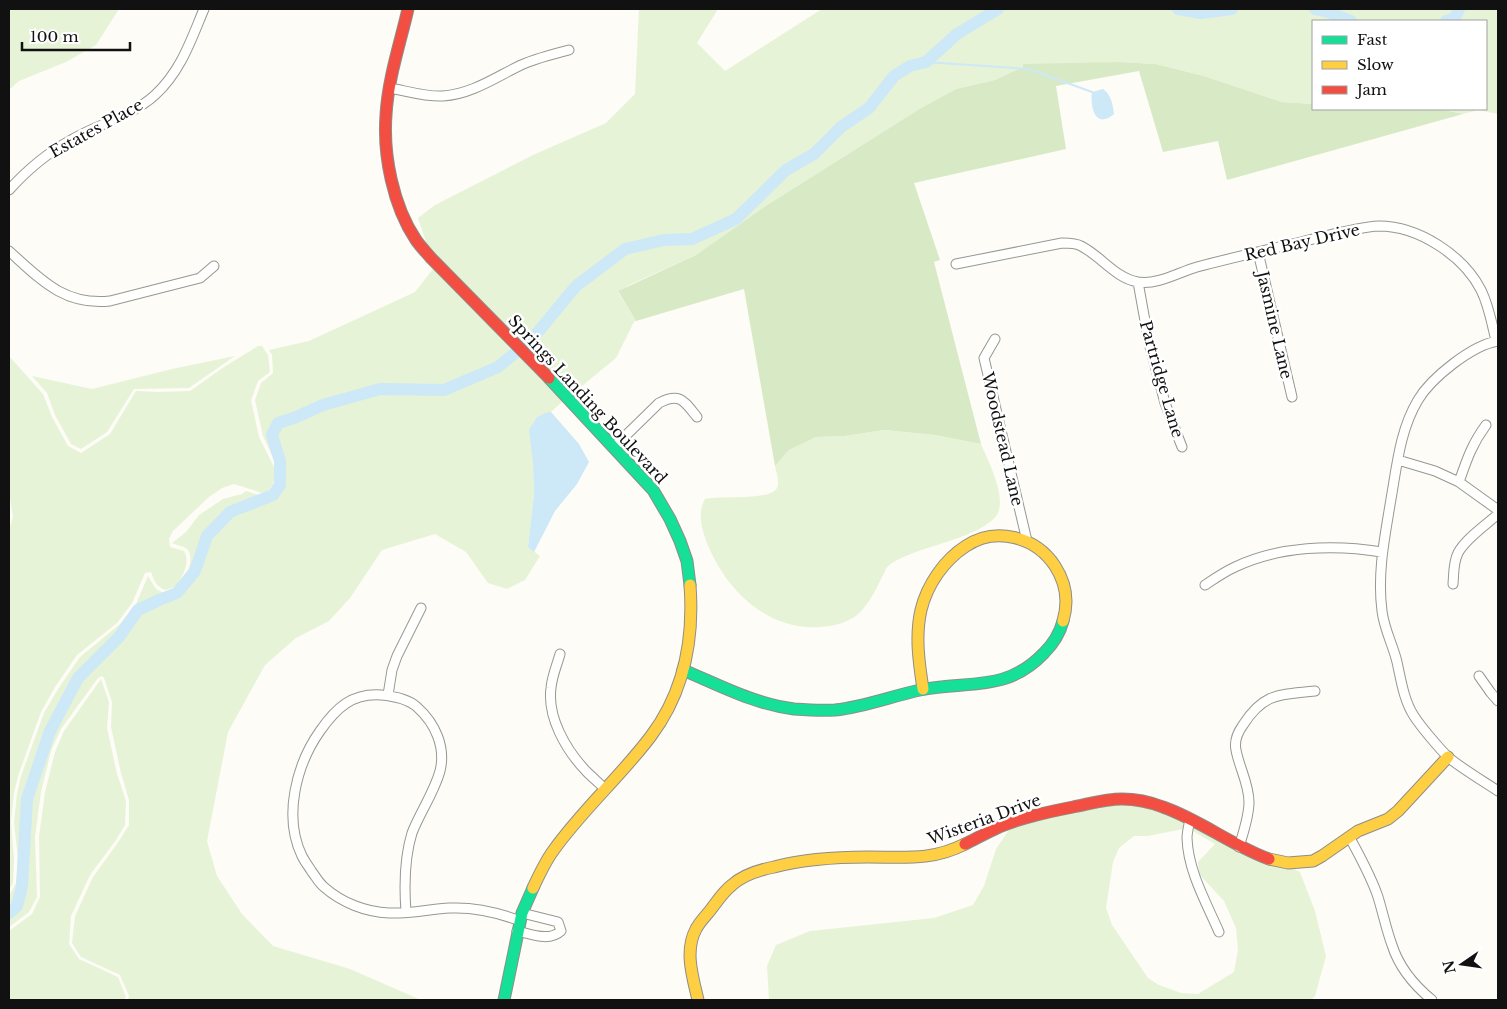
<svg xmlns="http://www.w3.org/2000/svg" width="1507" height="1009" font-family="'Libre Baskerville',serif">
<rect width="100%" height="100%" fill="#fdfcf7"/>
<!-- green -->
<path fill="#e7f3d7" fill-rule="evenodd" d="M9,9h110l-23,36 -30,17 -47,19 -10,9z
M639,9h79l-21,34 28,28 97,-62h676v105l-20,-4 -15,4 -23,-5h46v-88h-173v83l-31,-2 -78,-26 -48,-12 -38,-2 -94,5 -29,13 -39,9 -35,19 -157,99 -68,48 -67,30 -11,7 18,29 -2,1 -18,36 -45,37 -143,-147 -10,-30 17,-13 98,-50 73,-32 29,-29z
M433,269l131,131 -13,12h-3l-15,51 1,31 -6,53 12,9 -15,24 -18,9 -19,-6 -22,-31 -31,-18 -53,16 -32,48 -21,23 -33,17 -31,27 -37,67 -21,109 10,35 25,38 31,32 77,23 71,31h-293l1,-4 -9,-21 -39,-18 -9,-14 3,-27 18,-39 26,-36 10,-16v-25l-8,-27 -10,-46 1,-25 -8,-24 -2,-2 -4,2 -37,51 -10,22 -10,41 -6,45 2,60 -8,15 -20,15v-31l7,-13 2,-24 -4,-37 3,-28 4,-18 23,-63 14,-24 22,-32 40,-33 16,-20 12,-28 8,13 8,4c4,0 9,-1 12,-3 9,-5 20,-33 11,-41 -4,-3 -11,-4 -15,-6l14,-11 13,-17 24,-16 19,-5 4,-3 16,5 8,-2 6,-9 2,-9 -1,-10 -14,-30 -8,-36 6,-17 12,-10 -1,-18 -3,-5 40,-9 106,-49z
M258,346h4l6,9 2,17 -12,9 -7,19 8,37 15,30 1,9 -2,8 -5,7 -6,2 -28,-9 -12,4 -13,9 -36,34 -4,8 1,8 14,4c7,12 -2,27 -9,36l-10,3c-9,-4 -11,-9 -14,-18l-6,1 -13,30 -15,20 -40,32 -22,32 -14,25 -23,64 -4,17 -3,29 3,38 -1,23 -4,7v-359l4,-14 -4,-25v-136l34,38 9,23 16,29 13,7 29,-19 26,-43 22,1 32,-1 34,-24z
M235,356l-46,32 -55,1 -27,43 -26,17 -10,-5 -16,-29 -8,-22 -15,-17 60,13 80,-20z
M884,430l51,5 46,9c7,17 23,47 18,66 -6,23 -68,35 -88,44 -9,3 -17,7 -24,13 -8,16 -16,36 -30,48 -10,8 -23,11 -36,12 -51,4 -91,-33 -111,-77 -7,-16 -14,-35 -5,-51 15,-4 66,2 72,-11 3,-6 -1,-16 -2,-22l14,-16 27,-13 29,-1z
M101,679l8,23 -2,26 10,46 9,27 -1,24 -9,15 -26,35 -19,41 -2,28 10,15 39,18 8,20 -2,3h-115v-69l23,-17 8,-17 -1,-60 6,-45 10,-40 9,-21z
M1126,800h29l145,72 15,39 11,45 -11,40 -4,4h-542l-2,-34 9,-21 34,-14 124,-13 39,-13 11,-19 12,-37 15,-22 40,-22zM1188,828l27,16 -17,18 1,12 25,27 12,27 2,22 -4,22 -36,22 -17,-1 -22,-8 -11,-7 -36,-53 -6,-17 7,-46 6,-14 15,-12h14z"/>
<!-- forest -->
<path fill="#d8eac5" d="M1118,62l38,2 48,12 78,26 31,2v5h127l23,5 -236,66 -9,-39 -55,11 -24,-81 -83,15 10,63 -152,34 26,77 -6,2 47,182 -46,-9 -51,-5 -39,6 -29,1 -27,13 -14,16 -31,-177 -108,32 -18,-30 78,-36 68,-48 157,-99 35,-19 39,-9 28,-13v-3z"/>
<!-- water -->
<path fill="#cde8f7" d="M1103,89c8,5 10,16 11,25 -19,16 -24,-7 -22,-22z
M548,412h3l28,32 10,18 -12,22 -22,27 -21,41 -6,-5 6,-53 -1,-31 -4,-33 8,-13z"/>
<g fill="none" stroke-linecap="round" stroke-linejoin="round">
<!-- stream -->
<path stroke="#cde8f7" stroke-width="2" d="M926,62l103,7 63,23"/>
<!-- river -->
<path stroke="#cde8f7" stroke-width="12" d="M1178,9l23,4 31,-4
M1315,9l10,2 26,10
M1446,21l9,-3 4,-9
M9,913l8,-7 5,-20 5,-87 23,-68 28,-53 41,-41 19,-27 21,-10 18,-7 18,-22 12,-35 23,-24 43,-17 7,-10v-24l-8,-26 6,-12 16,-5 29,-13 57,-16 64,1 54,-23 35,-29 43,-52 49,-37 39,-9 28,-1 44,-20 50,-49 28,-16 27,-27 28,-19 25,-32 16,-10 16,-4 31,-28 41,-25"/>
<!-- street casing -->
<g stroke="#979795" stroke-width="11">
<path id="street" d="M390,88c17,3 36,9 53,8 29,-2 53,-19 78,-31 16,-7 32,-11 48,-15
M9,190c18,-20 38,-37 62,-50 27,-16 61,-24 84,-45 26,-24 36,-55 49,-86
M9,251c31,28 55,55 101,50l90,-23 14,-12
M1258,252l34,145
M956,264l106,-21c6,0 14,0 19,3 20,10 34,32 57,36 20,3 41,-10 59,-15 34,-9 69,-17 104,-25 22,-5 55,-15 78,-16 39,0 84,29 102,64 8,16 11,34 15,51
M1138,282l11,61 16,60 17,44
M995,339l-11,19 43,183
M1498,341c-26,4 -67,37 -80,59 -18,30 -21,65 -27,99 -6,37 -14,74 -9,112 2,18 11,34 15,51 4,18 7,39 17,54 7,11 25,32 34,41 13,11 35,24 50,34
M614,447l45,-44c21,-11 25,-2 38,14
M1398,460l37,11 24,11 39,28
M1459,482c8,-23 13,-38 27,-57
M1453,584c1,-11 0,-21 5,-31 7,-14 28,-28 40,-39
M1205,585c9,-6 19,-13 30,-18 44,-21 99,-23 147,-15
M560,654c-3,11 -8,22 -9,34 -4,29 15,62 35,83 6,6 13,12 19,18
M1479,676l12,17 7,8
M388,695l4,-25 5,-14 24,-48
M1190,819c-1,6 -3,13 -3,19 1,33 19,64 32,94
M1350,838c10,19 21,38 28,59 5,16 8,32 14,48 7,22 23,41 40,55
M1239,847c4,-14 10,-30 10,-45 0,-18 -10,-35 -13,-52 -2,-9 2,-18 7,-25 21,-33 37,-30 72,-34
M406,912c-2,-27 -2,-53 6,-79 8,-21 22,-40 28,-62 6,-24 -5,-48 -23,-64 -9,-8 -24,-11 -36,-12 -29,-2 -45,13 -61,36 -24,34 -37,86 -18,125 3,6 7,11 10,16 4,5 7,11 12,15 18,16 42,25 65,26 20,1 41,-4 61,-5 24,-1 47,4 70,13
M517,931c14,3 32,11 44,0l-3,-9 -36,-9"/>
</g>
<!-- fast casing -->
<g stroke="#8e8d8b" stroke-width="13">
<path id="fast" d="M549,378l104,112 17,29 10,22 7,20 3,24
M683,670c36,15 71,34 111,39 13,1 28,2 41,1 29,-3 57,-14 85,-20 48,-10 86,3 124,-37 9,-9 16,-20 19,-32
M504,1000l18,-87 11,-25"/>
</g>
<!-- slow casing -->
<g stroke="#8e8d8b" stroke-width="13">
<path id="slow" d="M923,689c-4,-26 -8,-53 -2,-79 6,-25 23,-50 45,-64 30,-20 70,-9 89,20 11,17 14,35 8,55
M1269,859l19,4 25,-2 9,-5 36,-25 30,-12 10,-8 50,-54
M533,888c6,-13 12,-26 20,-37 29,-41 68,-75 98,-115 33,-44 43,-98 39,-151
M698,1000c-5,-22 -14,-49 -2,-71 4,-8 11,-14 16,-21 6,-8 12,-17 20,-23 11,-10 27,-15 42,-18 30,-8 63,-10 94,-10 36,0 64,4 97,-13"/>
</g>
<!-- jam casing -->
<g stroke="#8e8d8b" stroke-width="13">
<path id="jam" d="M408,9c-8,35 -20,70 -22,106 -3,40 7,91 30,125 4,6 10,12 15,18l118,120
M965,844c12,-6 23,-12 34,-17 24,-10 49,-15 74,-20 16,-3 32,-8 49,-8 14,0 28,3 41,8 37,13 68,38 106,52"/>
</g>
<!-- street -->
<use href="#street" stroke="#fffffe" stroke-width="9"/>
<!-- fast -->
<use href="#fast" stroke="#16e098" stroke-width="11"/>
<!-- slow -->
<use href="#slow" stroke="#ffcf43" stroke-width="11"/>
<!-- jam -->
<use href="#jam" stroke="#f24e42" stroke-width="11"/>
</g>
<g text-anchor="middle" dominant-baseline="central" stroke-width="5" stroke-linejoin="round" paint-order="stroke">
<!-- street labels -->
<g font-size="16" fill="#111" stroke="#fff">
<text transform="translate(96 128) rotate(-29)">Estates Place</text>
<text transform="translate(1302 242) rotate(-13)">Red Bay Drive</text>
<text transform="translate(1275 325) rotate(77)">Jasmine Lane</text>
<text transform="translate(1162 379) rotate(74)">Partridge Lane</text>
<text transform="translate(588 399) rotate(47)">Springs Landing Boulevard</text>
<text transform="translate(1003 439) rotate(77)">Woodstead Lane</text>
<text transform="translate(984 819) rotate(-20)">Wisteria Drive</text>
</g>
</g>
<!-- border -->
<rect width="1507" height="1009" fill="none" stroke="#111111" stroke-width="20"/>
<!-- legend -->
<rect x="1312" y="20" width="175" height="90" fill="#ffffff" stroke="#a0a0a0"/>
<rect x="1322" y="36" width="25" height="8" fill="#16e098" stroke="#a0a0a0"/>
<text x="1357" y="45" font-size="15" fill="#111111">Fast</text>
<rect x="1322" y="61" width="25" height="8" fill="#ffcf43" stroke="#a0a0a0"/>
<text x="1357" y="70" font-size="15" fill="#111111">Slow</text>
<rect x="1322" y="86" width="25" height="8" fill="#f24e42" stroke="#a0a0a0"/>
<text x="1357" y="95" font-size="15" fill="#111111">Jam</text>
<!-- north arrow -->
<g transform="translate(1462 964) rotate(257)" stroke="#ffffff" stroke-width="4" paint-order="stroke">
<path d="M0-4L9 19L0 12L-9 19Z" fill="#111111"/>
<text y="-8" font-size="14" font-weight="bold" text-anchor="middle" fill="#111111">N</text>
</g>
<!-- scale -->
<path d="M22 42v8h108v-8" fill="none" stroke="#111111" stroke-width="2.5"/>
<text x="30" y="42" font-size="15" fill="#111111" stroke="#ffffff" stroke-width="4" paint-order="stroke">100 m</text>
</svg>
